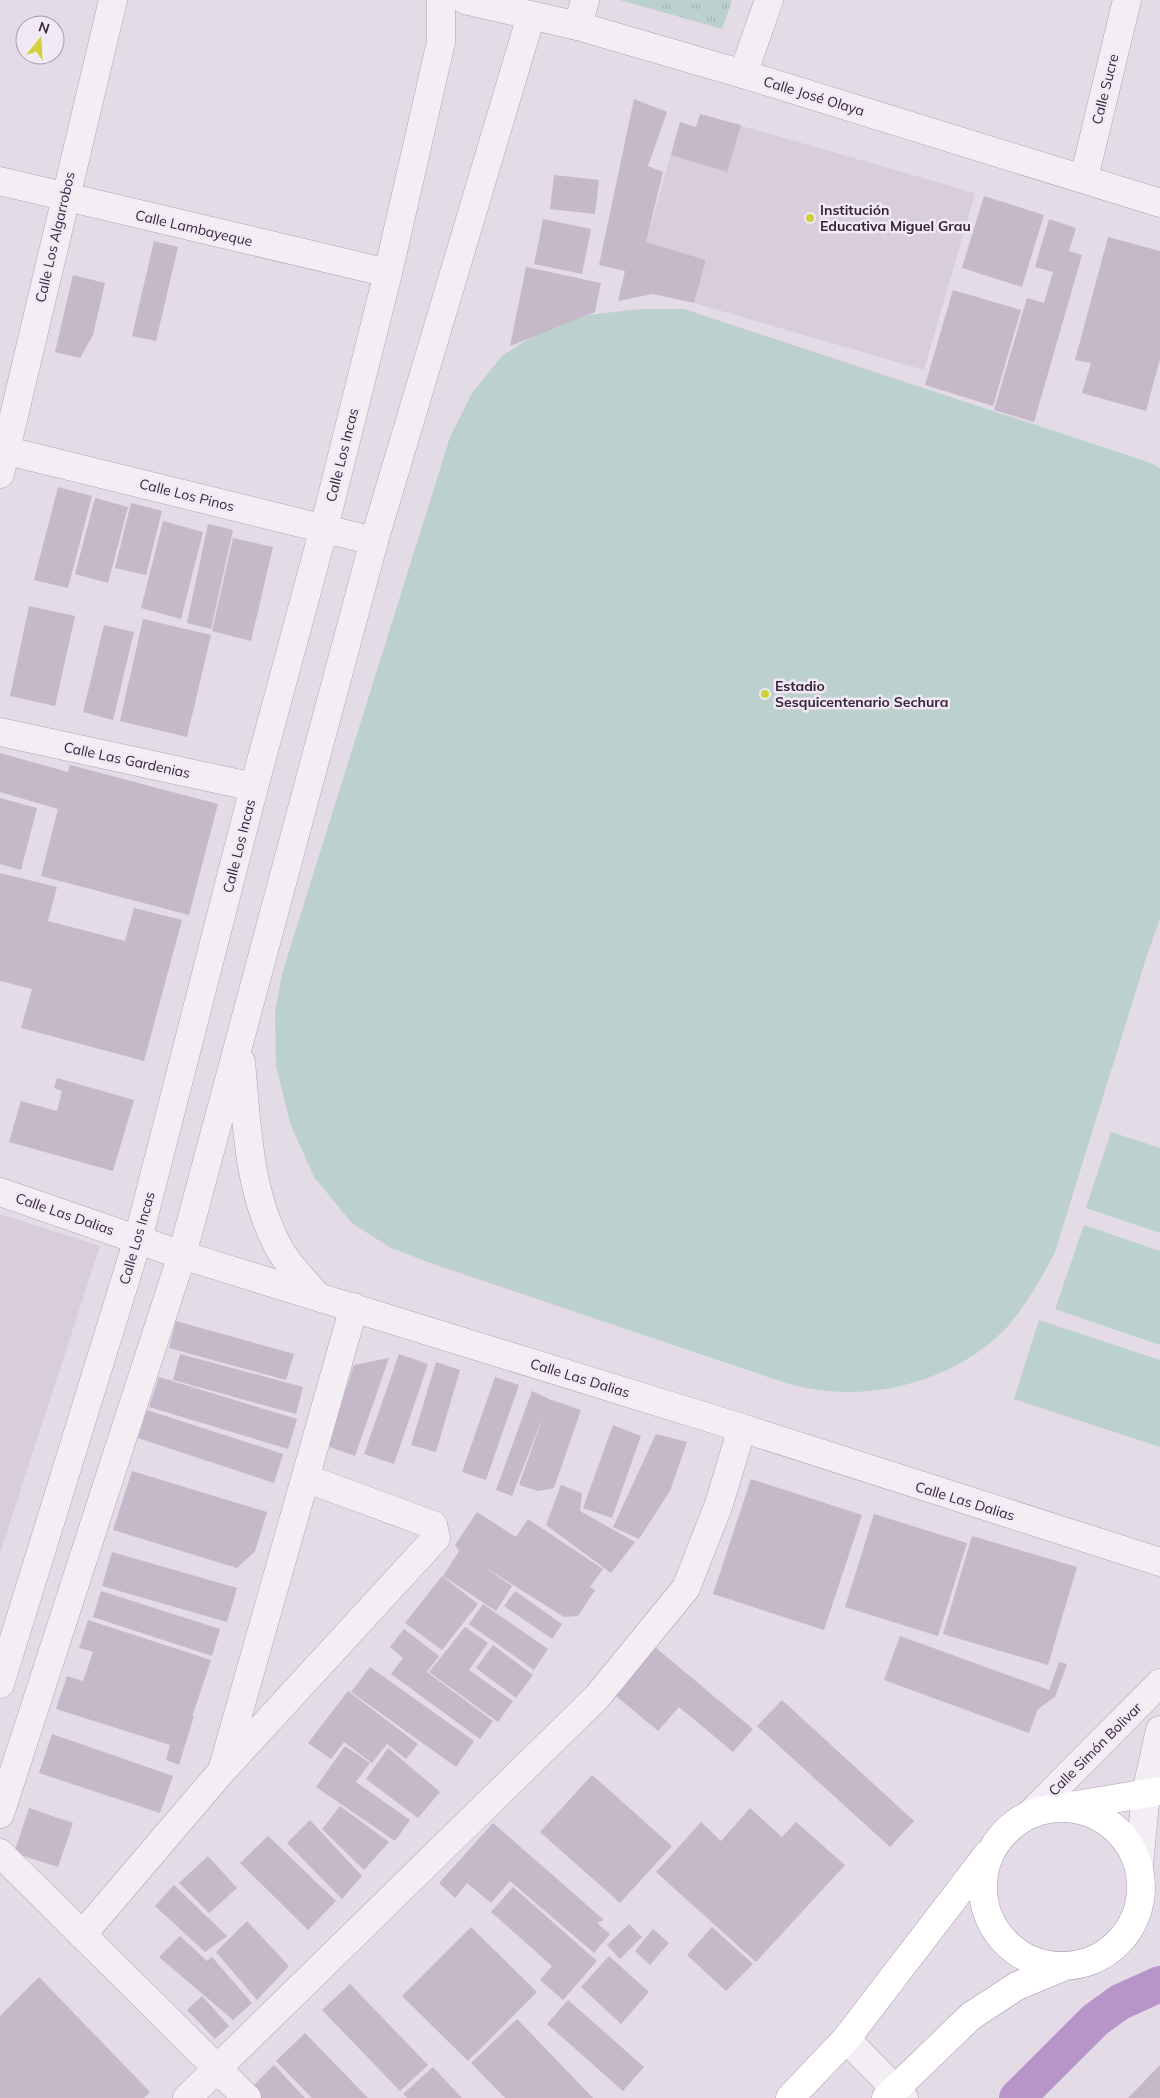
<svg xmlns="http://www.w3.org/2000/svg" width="1160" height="2098" font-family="Mulish,sans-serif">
<defs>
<pattern id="park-tufts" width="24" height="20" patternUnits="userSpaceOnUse" patternTransform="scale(1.25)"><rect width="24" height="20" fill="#bcd0ce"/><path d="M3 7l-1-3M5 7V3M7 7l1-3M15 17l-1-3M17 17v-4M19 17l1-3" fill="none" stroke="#a2b2b2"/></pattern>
</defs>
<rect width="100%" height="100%" fill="#e3dbe6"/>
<!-- built -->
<path fill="#d8cddb" d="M700,114l275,79 -51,177 -230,-67 12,-43 -60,-18 34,-120 16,5z
M0,1214l100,32 -100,307z"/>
<!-- grass -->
<path fill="#bcd0ce" d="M641,309h43l464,153 12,6v451l-13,36 -92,297c-13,25 -28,52 -47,74 -46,50 -122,73 -188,64 -11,-1 -23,-4 -34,-7l-353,-119 -44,-17 -37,-24 -38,-46 -24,-54 -14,-58 -1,-52 7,-39 168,-537 22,-44 30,-37 34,-22 52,-19z
M1111,1132l49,16v85l-74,-25z
M1084,1225l76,26v94l-105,-36z
M1039,1320l121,40v87l-146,-48z"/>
<!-- park -->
<path fill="url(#park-tufts)" d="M620,0h112l-10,29z"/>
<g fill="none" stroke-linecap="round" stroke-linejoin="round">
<!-- canal -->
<path stroke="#b795c8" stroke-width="36" d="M1017,2098l78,-78 25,-18 40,-18"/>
</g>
<!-- building -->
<path fill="#c5b8c9" d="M634,99l33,13 -19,54 15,6 -17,70 60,18 -12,43 -41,-9 -35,7 7,-30 -26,-6z
M700,114l41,11 -14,47 -56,-17 9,-33 16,5z
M554,175l45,5 -4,34 -45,-5z
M984,196l60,19 -22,72 -60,-19z
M543,219l48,10 -9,45 -48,-10z
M1049,219l27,9 -7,23 13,4 -48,167 -40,-12 33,-112 17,5 9,-31 -18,-5z
M1108,237l52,14v108l-14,52 -64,-18 9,-30 -16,-3z
M154,241l24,6 -22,94 -24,-5z
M526,267l75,16 -6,29 -85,34z
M73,275l32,8 -12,52 -13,23 -25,-6z
M953,290l68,20 -28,96 -68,-21z
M58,487l34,9 -24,92 -34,-8z
M95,498l33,9 -20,76 -33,-9z
M131,503l31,8 -16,64 -31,-7z
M163,521l40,11 -22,87 -40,-11z
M208,524l25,6 -22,99 -24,-6z
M233,538l40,9 -22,94 -39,-10z
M29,606l46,10 -20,90 -45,-10z
M143,619l68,16 -24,102 -67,-16z
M104,625l30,7 -21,88 -30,-8z
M0,753l68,19 2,-7 148,39 -29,111 -148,-39 17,-67 -58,-17z
M0,798l37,10 -16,62 -21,-6z
M0,873l57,14 -9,34 77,20 9,-33 48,12 -38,141 -123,-33 11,-39 -32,-8z
M57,1078l77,22 -21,71 -104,-29 12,-41 36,10 5,-20 -8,-3z
M176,1321l118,33 -8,26 -117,-32z
M180,1354l123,33 -7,27 -123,-34z
M399,1354l29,10 -34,100 -30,-10z
M389,1358l-34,98 -28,-10 27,-81z
M436,1362l24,8 -24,82 -25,-7z
M159,1377l138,42 -9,30 -139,-42z
M495,1377l24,8 -33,95 -24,-8z
M532,1391l17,8 32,11 -27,78 -16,3 -19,-6 25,-71 -32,82 -16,-6z
M147,1410l136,44 -9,29 -136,-45z
M613,1425l28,11 -29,82 -29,-10z
M656,1434l31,8 -17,49 -31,48 -26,-12z
M132,1471l135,41 -12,39 -18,17 -124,-38z
M751,1479l111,36 -38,115 -111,-36z
M561,1485l21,8 -2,18 55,31 -24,31 -65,-48z
M477,1512l39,25 12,-18 75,50 -13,18 5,3 -17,26 -14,1 -84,-53 32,22 -16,25 -53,-35 16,-25 -4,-6z
M874,1514l93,29 -29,93 -93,-29z
M972,1536l105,31 -29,98 -105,-31z
M112,1552l125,36 -10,34 -125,-36z
M442,1576l36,28 -36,46 -37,-27z
M101,1591l119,38 -8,27 -119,-39z
M515,1591l47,33 -10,15 -48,-33z
M483,1604l65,45 -14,21 -65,-46z
M88,1620l123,40 -19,57 2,-1 -15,49 -13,-5 4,-15 -114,-36 11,-33 16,5 10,-29 -14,-4z
M465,1627l23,16 -19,27 44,31 -15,21 -69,-50z
M404,1629l35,27 -12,16 66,49 -13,18 -89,-65 12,-16 -13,-11z
M900,1636l149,54 10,-28 8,2 -12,33 -17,12 -9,24 -145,-53z
M493,1645l40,30 -17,23 -40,-30z
M655,1647l98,82 -20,23 -54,-45 -21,24 -43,-36z
M370,1667l104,74 -18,26 -105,-75z
M348,1691l70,53 -12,15 -19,-15 -15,19 -28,-21 -13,17 -23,-16z
M782,1700l132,121 -24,26 -133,-121z
M52,1734l121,42 -13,37 -121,-40z
M345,1746l25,17 -14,19 54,38 -15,21 -79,-54z
M388,1748l52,44 -22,26 -52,-39z
M592,1775l80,71 -52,57 -80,-71z
M340,1806l49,36 -25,28 -42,-41z
M29,1808l44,15 -15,44 -44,-14z
M750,1808l32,29 14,-15 49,43 -89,97 -100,-90 45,-50 20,19z
M310,1820l52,56 -20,23 -55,-56z
M493,1823l111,97 -7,3 13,11 -16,19 -84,-72 -19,22 -24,-20 -12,15 -16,-15z
M268,1836l68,65 -28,29 -68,-67z
M208,1856l29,32 -28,25 -30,-30z
M174,1885l53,51 -22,16 -50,-46z
M513,1887l84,74 -34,39 -23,-20 12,-14 -61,-54z
M247,1921l42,45 -32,34 -41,-48z
M629,1924l13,13 -22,22 -13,-14z
M471,1927l66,65 -69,69 -66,-65z
M712,1927l41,37 -27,27 -39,-36z
M653,1929l16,14 -19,22 -15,-14z
M180,1936l27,25 5,-4 40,46 -19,17 -74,-63z
M609,1956l40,36 -28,32 -40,-37z
M39,1977l111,115 -6,6h-144v-82z
M350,1984l78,81 -28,26 -78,-81z
M202,1996l27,30 -14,13 -28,-29z
M568,2000l76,67 -21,24 -76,-67z
M517,2019l76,79h-88l-34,-35z
M305,2033l63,65h-56l-36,-37z
M274,2065l31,33h-46l-9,-9z
M1160,2065v33h-32z
M433,2067l29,31h-55l-4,-4z"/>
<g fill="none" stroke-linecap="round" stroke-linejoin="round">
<!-- minor casing -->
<g stroke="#afa4b3" stroke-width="29">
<path id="minor" d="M578,26l7,-26
M743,74l26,-74
M1084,178l43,-178
M0,181l388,92
M0,449l374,92
M0,474l113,-474
M0,732l254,55
M0,1192l182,63 560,173 418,134
M223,1767l131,-460
M0,1853l247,245
M82,1935l139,-163 215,-234 -3,-13 -128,-47
M187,2098l410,-401 89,-109 33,-84 23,-76"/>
</g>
<!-- tertiary casing -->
<g stroke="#afa4b3" stroke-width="29">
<path id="tertiary" d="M465,0l113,26 165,48 417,129
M241,1062c6,63 7,129 38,186 9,18 26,33 38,48
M0,1684l138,-445 116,-452 70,-259 64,-255 53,-231v-42
M0,1814l182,-559 192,-714 157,-525
M1029,1815l131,-132
M1139,1865l7,-72 14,-63
M846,2039l58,59"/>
</g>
<!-- primary casing -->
<g stroke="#ac9ab2" stroke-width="29">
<path id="primary" d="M1070,1806l90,-15
M983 1887a79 79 0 1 1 158 0a79 79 0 1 1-158 0Z
M790,2098l56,-59 141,-184
M886,2098l85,-82 46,-30 48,-20"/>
</g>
<!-- minor -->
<use href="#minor" stroke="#f3eef4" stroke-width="28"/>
<!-- tertiary -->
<use href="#tertiary" stroke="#f3eef4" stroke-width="28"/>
<!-- primary -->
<use href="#primary" stroke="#fff" stroke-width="28"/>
</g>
<!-- markers -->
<g fill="#d0d03b" stroke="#f1eaf4" stroke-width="2">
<circle cx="810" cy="218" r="5"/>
<circle cx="765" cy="694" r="5"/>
</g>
<g text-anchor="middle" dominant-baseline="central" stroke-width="5" stroke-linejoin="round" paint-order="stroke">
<!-- street labels -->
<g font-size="14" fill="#37253c" stroke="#f1eaf4">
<text transform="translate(1105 89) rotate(-76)">Calle Sucre</text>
<text transform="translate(814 96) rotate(17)">Calle José Olaya</text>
<text transform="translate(194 228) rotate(13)">Calle Lambayeque</text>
<text transform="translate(55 237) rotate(-77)">Calle Los Algarrobos</text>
<text transform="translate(342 455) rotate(-76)">Calle Los Incas</text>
<text transform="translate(187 495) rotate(14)">Calle Los Pinos</text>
<text transform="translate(127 760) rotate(12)">Calle Las Gardenias</text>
<text transform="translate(239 846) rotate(-76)">Calle Los Incas</text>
<text transform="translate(65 1214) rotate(19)">Calle Las Dalias</text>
<text transform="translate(137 1238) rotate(-74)">Calle Los Incas</text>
<text transform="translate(580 1378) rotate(17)">Calle Las Dalias</text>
<text transform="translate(965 1501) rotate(17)">Calle Las Dalias</text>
<text transform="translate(1095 1749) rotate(-45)">Calle Simón Bolivar</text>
</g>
<!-- poi labels -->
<g font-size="14" font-weight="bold" fill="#37253c" stroke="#f1eaf4" text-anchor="start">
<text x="820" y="210">Institución<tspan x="820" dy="16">Educativa Miguel Grau</tspan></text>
<text x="775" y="686">Estadio<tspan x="775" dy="16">Sesquicentenario Sechura</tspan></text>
</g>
</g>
<!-- north arrow -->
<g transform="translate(40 40) rotate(18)"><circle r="24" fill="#f1eaf4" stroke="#a79baa"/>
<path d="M0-4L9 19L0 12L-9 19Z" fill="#d0d03b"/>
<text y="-8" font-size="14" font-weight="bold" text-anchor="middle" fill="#37253c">N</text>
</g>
</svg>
